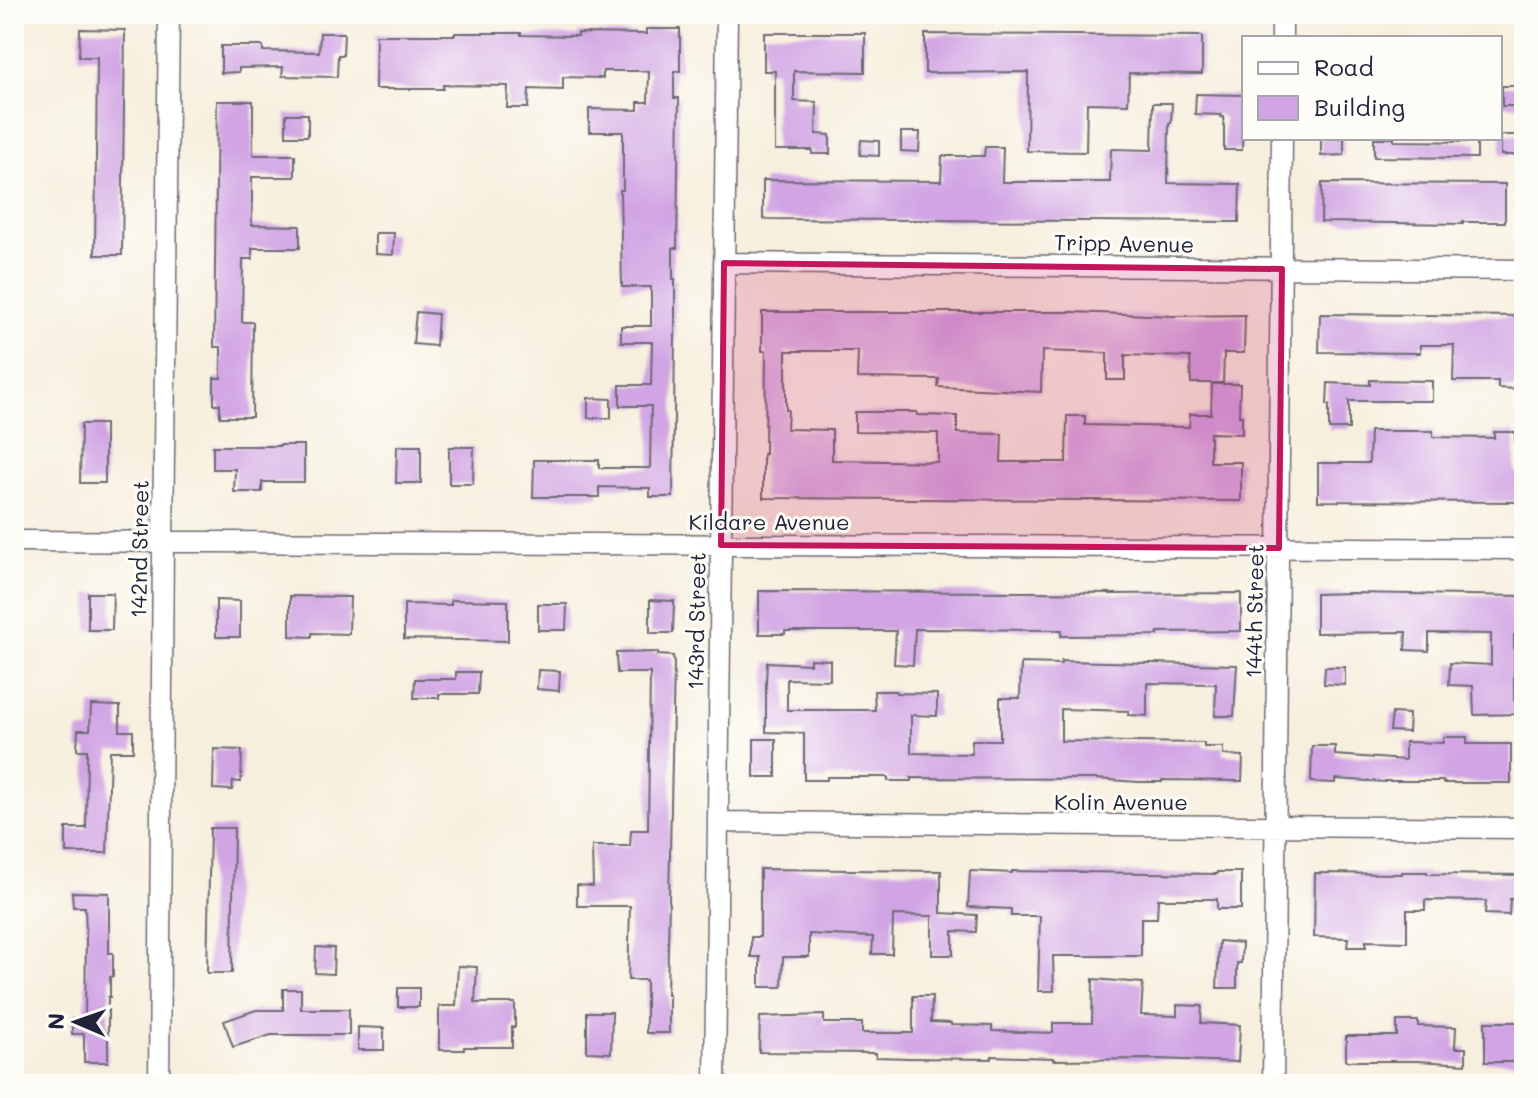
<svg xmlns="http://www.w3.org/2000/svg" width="1538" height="1098" font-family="Mali,sans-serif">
<rect width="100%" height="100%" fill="#fdfcf7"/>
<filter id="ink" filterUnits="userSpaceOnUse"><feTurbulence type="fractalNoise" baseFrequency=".0125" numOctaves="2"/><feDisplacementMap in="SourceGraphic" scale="16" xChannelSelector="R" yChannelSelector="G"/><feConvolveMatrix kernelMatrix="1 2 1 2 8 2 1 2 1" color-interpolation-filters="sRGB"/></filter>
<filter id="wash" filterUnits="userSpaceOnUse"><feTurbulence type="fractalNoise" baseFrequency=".006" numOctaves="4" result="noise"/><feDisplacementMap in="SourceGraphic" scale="32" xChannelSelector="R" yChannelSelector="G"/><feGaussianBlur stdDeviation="1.8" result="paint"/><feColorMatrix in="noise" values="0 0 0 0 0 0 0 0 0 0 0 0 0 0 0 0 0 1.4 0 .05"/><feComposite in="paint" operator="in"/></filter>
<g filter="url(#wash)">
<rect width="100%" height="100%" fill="#f7efde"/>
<g id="blocks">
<!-- building -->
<path fill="#d1a5e4" d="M80,29l45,1 -3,225h-27l2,-198h-18z
M646,29h34v42h-6v27h5l-2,150h-4v31h2v56l-2,162h-23v-9l-51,-1v10h-66l1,-37h65v8h51l1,-62h-31v-21h31l1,-43h-31v-16h30v-39h-29l-2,-97h3v-58h-34v-23l49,1v-8h10l1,-31h-46v7l-40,-1v13l-34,-1 -1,19h-21l1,-22 -65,-1v4h-68l1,-54h79v-2h66v2l57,1v-3l68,1z
M320,33h24l-1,22h-5l-1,22 -55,-1 1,-9 -44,1v4l-18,1v-27h42v5l56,1z
M764,33h101v39l-71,-1v30l23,1 -1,32 14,1v19h-18v-4h-37v-79h-11z
M925,34l277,2v38l-73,-1 -1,31 -41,-1 -1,49 -59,-1 1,-79 -103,1z
M1502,86h20v20h-20z
M1196,94l47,1 -1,55h-18v-33h-3v-2l-26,-1z
M217,101h36v54h42v22h-43v48l48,1v22h-48v11h-9l-1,63h11l-1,95h-32v-13h-6v-26h7v-31h-7z
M1153,103h19l-1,20h-2l-1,60 72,1 -1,38 -476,-3v-39l178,1 1,-25h42l1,-9h18l-1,35h108l1,-33 41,1z
M286,114h22v22h-22z
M901,132h19l-1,20 -18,-1z
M1501,135h20v20h-20z
M1321,138h23v17l-23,1z
M1374,138h20v3l83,1v16l-103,-1z
M861,140l18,1v15l-19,-1z
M1322,183l183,1v38h-42v2l-142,-2z
M375,233h19l-1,22 -18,-1z
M416,312l22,2 -2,32 -23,-2z
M762,312h311l100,4 72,-1 -1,38h-20l-1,30h-32l-1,-26 -65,-2v25h-18v-27l-65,-2 -1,41 -103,-5 1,-8 -82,-1 1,-27h-72v59h2l-1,19 45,1v30l106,2v-29l-83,-1v-20h62v3l40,1v17l45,1 -1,28h65l1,-46h18v9l104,2 1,-13h21l1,-30h28l-1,32h3v18l-32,-1v29h31v39l-478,-3v-44h2l1,-103h-4z
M1320,314l204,2v38h-6l-2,35 -18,-1v-7h-45l1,-36h-34v8l-101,-1z
M1370,380l62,1v20h-83v28h-20v-24h-2l1,-22 42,2z
M588,398l23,1v19h-23z
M81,424h24v59h-25z
M1370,431h63v6l61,1v-6h21v40h9v30l-206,-1v-38h51z
M279,445h25v37h-42v10h-28l1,-23h-22v-23h66z
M397,446h24v37h-25z
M449,447h25l-1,37h-24z
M759,591l272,1 79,1v1l131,-1v38l-83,1v3l-97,1 1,-6 -147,-1 -2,36 -19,-1 2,-33h-111v3h-26z
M88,593h25l-1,37h-24z
M1353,593l171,3v39h-10v65h10v14l-50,1 -1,-29 -24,-1 1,-22 41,2v-31l-62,-1v18l-24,-1 1,-18 -90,1v-39z
M290,596l60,1 -1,37 -37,-1v4l-22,-1z
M216,600l24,1v36h-24z
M451,600l57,1v40l-104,-2v-35l47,1z
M650,600l24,1 -1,32h-23z
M538,604h29l-1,26h-28z
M658,652v3l15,1 1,8 -7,331h2v38h-23v-53h-18l2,-74h-53v-21l16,1 -1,-40h38l1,-16h17l2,-157h-33l-1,-20z
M810,659l20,1v20l-43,-1v31h88l-1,-19h22v2l41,1v22l-26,-1v38l61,1v-14h28v-42h20l1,-35 40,1v-3l176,4 -3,51h-19l1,-32 -69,-1v33l-19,-1 1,-4 -68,-2v32l143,2v4h19v8l20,1 -1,25 -80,-1v2h-23l-44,-3 -184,-1v3h-23v-4h-61v3h-23v-47l-38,-1v-50l1,-20 43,2z
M1325,667h20v18l-21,-1z
M538,670l22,1 -1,20 -22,-2z
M456,672h23l-1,22h-39v4h-25l1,-19h41z
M91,705l29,1v25h13v20h-23l-3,102h-41v-25h20l1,-78h-10l1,-20h12z
M1392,713l17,1 -1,18 -18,-1z
M1443,737h24v7h44v39h-68v-2h-58v1l-50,-3v4l-24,-1 1,-36h23v9l70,5v-18l38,1z
M754,739h22v38h-22z
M214,749l28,1 -1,32 -8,-1 -1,9 -19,-1z
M210,828h24l-2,145h-25z
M760,869l181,2v42l36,2 -1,17 -23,-1v24h-21v-39l-39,-1 -1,39h-20l1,-17 -64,-3v23h-26l-1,30h-22v-30h-9v-20h9z
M970,871l42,2v-2l205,3v-2h24v37h-24v-10h-59l-1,19h-16v38h-88l1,35h-16l2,-75h-29v-7l-43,-2z
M1402,872h25v2l97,1v24h-14l-1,16 -24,-1 1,-13 -61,-1v10h-18v32l-41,-1v6h-19l1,-9 -34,-1 1,-64 87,1z
M72,892l37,1v60h4v23l-3,1v20h-2v65h-24v-28h-12v-15h13l1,-84 -1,-28h-12z
M1219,941l23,2 -1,20h-4v25h-20z
M316,947l18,1 -1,26 -18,-1z
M458,966l19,1 -2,36h40v24h-3v20h-48v3h-25v-44h17z
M1093,979l50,4 -2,32 36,1v-11l25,1 -1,17 39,2 -2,37 -81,-3 -104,1v-2l-61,-2 -1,3 -83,-1 -32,-1v-4l-117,-1 1,-35 64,-2v8h38v10h51v-37h19l-1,26 20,1v2l41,1v5l61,2v-10h39z
M398,988h21v19h-21z
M283,989h18v20h48v26h-78l-38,12 -9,-26 32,-11h27z
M587,1012h25l-1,41 -24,-1z
M1397,1021h21v5l38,1 -1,21h11v16l-48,-3h-72v-25h51z
M1485,1022h39v40h-39z
M358,1027l26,1v22h-26z"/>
</g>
</g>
<g filter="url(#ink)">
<use href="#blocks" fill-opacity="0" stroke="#6d6a74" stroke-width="2"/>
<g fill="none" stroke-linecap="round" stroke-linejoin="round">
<!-- street casing -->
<g stroke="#6d6a74" stroke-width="23">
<path id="street" d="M1282,38v-24
M724,263l800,7
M14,541l1510,8
M718,822l806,6
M159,1084l4,-542 6,-528
M715,1084l12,-1070
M1273,1084l9,-946"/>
</g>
<!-- street -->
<use href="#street" stroke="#fff" stroke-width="20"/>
</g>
</g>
<!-- marked area -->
<path fill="#c2185b" fill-opacity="0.2" stroke="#c2185b" stroke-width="6" stroke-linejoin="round" d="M724,263l558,6 -3,279 -558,-3z"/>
<g text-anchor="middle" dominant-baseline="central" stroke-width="6" stroke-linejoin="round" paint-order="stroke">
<!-- street labels -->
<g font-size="22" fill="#22223b" stroke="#fdfcf7">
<text transform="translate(1124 243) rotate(1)">Tripp Avenue</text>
<text x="769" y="521">Kildare Avenue</text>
<text transform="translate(139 549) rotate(-89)">142nd Street</text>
<text transform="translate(1254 611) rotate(-89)">144th Street</text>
<text transform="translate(696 621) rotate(-89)">143rd Street</text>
<text x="1121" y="801">Kolin Avenue</text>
</g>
</g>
<!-- margin -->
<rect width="1538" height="1098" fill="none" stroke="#fdfcf7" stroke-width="48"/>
<!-- legend -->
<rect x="1242" y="36" width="260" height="104" fill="#fdfcf7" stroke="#a5a5ac" stroke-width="2"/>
<rect x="1258" y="62" width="40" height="12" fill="#ffffff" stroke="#a5a5ac" stroke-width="2"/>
<text x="1314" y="76" font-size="24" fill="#22223b">Road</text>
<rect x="1258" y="96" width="40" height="24" fill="#d1a5e4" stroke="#a5a5ac" stroke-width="2"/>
<text x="1314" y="116" font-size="24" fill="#22223b">Building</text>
<!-- north arrow -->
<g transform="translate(76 1022) rotate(272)" stroke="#fdfcf7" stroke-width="6" paint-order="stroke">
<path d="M0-6L14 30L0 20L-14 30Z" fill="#22223b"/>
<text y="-12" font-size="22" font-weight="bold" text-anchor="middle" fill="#22223b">N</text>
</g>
</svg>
